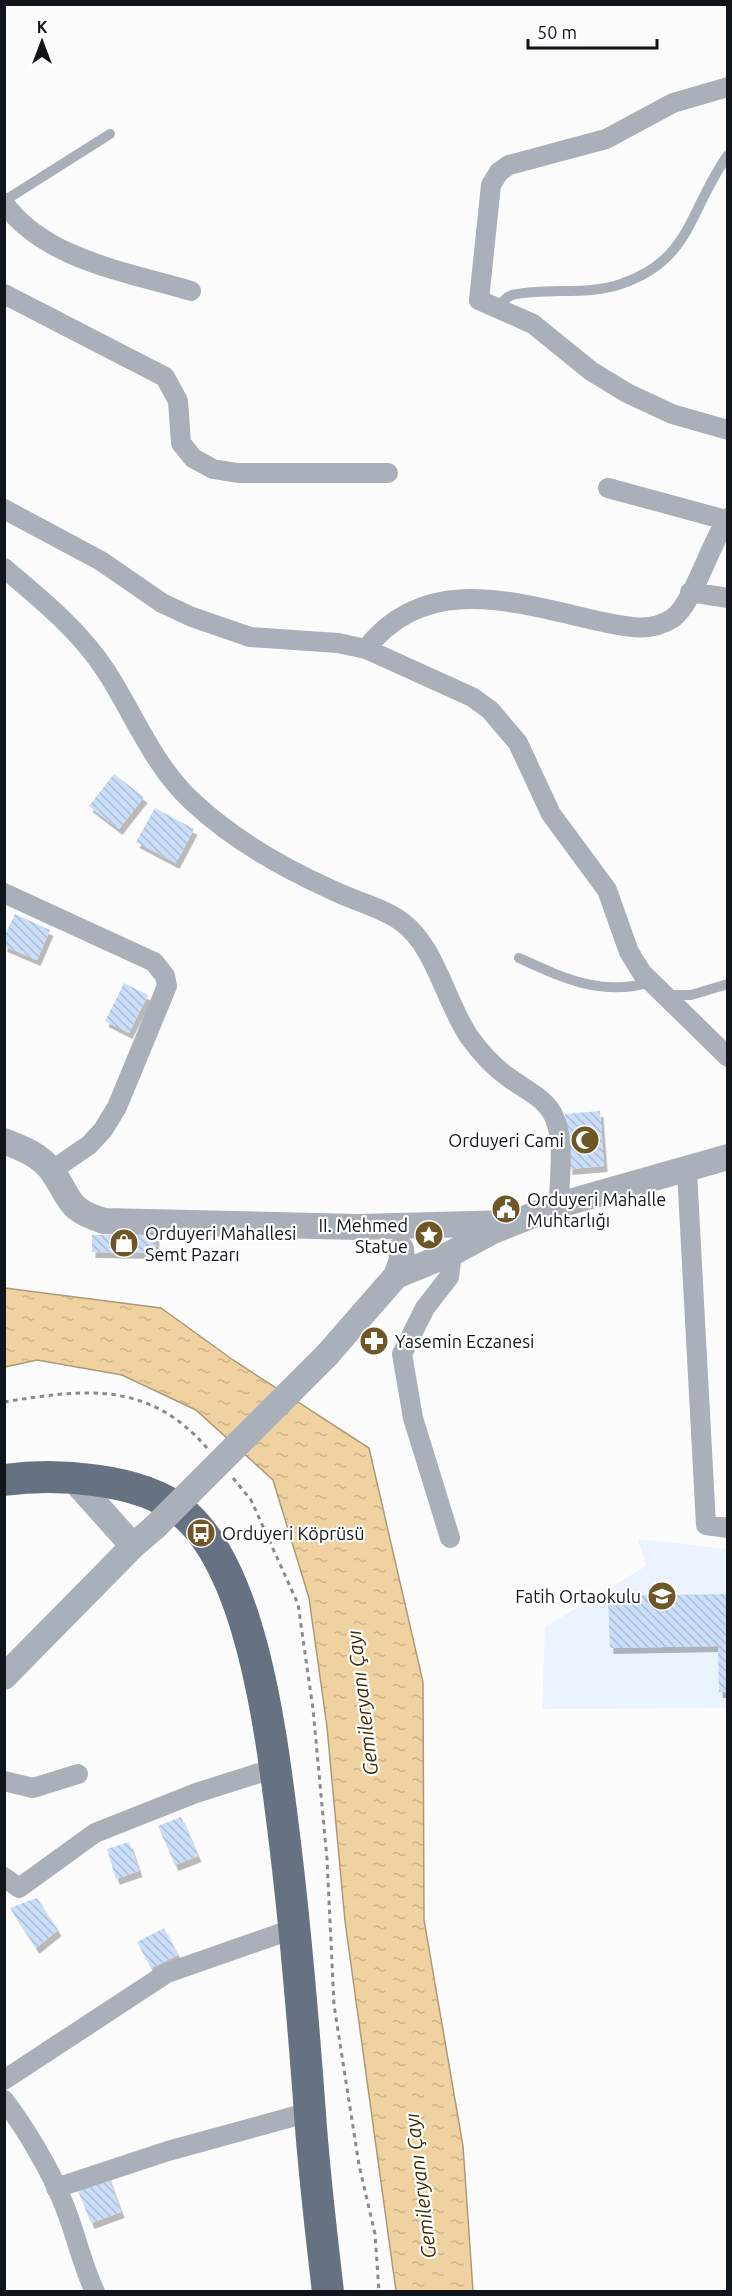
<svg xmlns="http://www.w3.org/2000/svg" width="732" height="2296" font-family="Ubuntu,sans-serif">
<defs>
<pattern id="water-ripples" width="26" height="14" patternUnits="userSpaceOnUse" patternTransform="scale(1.5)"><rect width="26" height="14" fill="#f0d2a0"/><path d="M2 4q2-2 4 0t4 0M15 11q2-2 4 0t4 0" fill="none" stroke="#cdb389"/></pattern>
<pattern id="building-back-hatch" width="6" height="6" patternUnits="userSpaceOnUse" patternTransform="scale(1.5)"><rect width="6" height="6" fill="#cadefa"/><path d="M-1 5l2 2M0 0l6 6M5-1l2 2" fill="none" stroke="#acbed6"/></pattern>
<filter id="shadow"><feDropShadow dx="3.5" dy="6" stdDeviation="0" flood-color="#0004"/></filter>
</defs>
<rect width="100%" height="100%" fill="#fcfcfc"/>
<!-- built -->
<path fill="#ebf3fe" d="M638,1539l89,10v159l-185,1 3,-82 101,-61z"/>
<!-- water -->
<path fill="url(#water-ripples)" stroke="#ad9978" stroke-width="1.5" d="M5,1288l156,20 72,52 136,88 54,234 1,238 39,226 10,145h-77l-51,-370 -18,-194 -18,-129 -36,-118 -77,-70 -74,-35 -85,-15 -32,7z"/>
<!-- building -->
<path fill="url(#building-back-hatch)" filter="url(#shadow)" d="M114,774l30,23 -25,32 -30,-23z
M155,808l39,21 -18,34 -40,-21z
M15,914l35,16 -13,30 -33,-14v-9z
M124,983l24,12 -19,38 -24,-12z
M600,1111l4,55 -35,3 -4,-55z
M92,1235h64l-1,18 -63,-1z
M728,1594v98h-9l-1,-46 -108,2 -2,-52z
M181,1817l17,39 -23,9 -17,-39z
M129,1842l10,29 -23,8 -9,-30z
M37,1898l21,32 -22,18 -26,-40z
M164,1928l14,27 -27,13 -14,-26z
M107,2174l14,38 -30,11 -15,-37z"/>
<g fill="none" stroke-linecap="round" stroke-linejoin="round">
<!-- path -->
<path stroke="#888a8d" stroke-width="3" stroke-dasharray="4.5 4.5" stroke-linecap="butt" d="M4,1402c80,-13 144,-22 203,46
M233,1478l18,22 47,104 15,105 14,150 7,146 25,160 16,69 4,58"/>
<!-- service -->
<path stroke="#a9b0b9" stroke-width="10" d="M4,201l106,-67
M499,307c3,-5 7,-10 13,-12 36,-8 74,1 109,-11 71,-24 68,-75 107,-129
M519,958c44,20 83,39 132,24
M665,995h26l37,-11"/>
<!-- minor -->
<path stroke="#a9b0b9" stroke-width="20" d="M728,87l-55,16 -67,36 -97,26 -10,7 -8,13 -12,115 54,24 58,47 36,22 45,21 56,16
M4,203c41,57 124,69 187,88
M4,294l161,83 13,24 3,42 12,15 20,11 25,4h150
M608,488l118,32
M4,509l97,52 61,42 30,14 58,20 88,6 28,6 106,48 18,13 28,33 33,71 56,76 22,62 13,21 86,84
M4,568c38,32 75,62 102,103 29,45 48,96 88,132 39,36 89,65 138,87 22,11 50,17 70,32 34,25 44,82 68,116 11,15 24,29 38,39 17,13 39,21 47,42 10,25 4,59 4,86
M690,592l38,6
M366,649c59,-78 152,-46 232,-28 26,5 51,13 75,-3 20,-14 38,-77 55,-100
M4,893l150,69 11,14 2,10 -50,121 -14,23 -14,15 -38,26
M687,1171l19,354 22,3
M450,1538l-37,-120 -11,-64 23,-46 24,-31 3,-24
M4,1781l29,7 45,-14
M4,1877l15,11 76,-55 101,-40 79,-25
M4,2080l163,-107 129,-45
M4,2100c20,26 46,69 58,100 13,30 19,62 33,92
M56,2188l112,-37 142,-39"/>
<!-- tertiary -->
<path stroke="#a9b0b9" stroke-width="26" d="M4,1141c18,7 36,14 48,30 20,29 14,38 52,50l254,6 155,-4
M396,1276l56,-23 41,-22 66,-26 169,-48
M327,1355l69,-79 6,-16 -1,-11
M74,1480l59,66
M4,1677l129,-131 22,-19"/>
<!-- primary -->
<path stroke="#667181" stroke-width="32" d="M4,1480c53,-7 135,-2 177,31 72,57 91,230 102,316 12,95 20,191 27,287 4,59 11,118 18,178"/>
<!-- tertiary-bridge -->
<path stroke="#a9b0b9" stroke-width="26" d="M155,1527l172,-172"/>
</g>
<!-- icons -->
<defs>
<g id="mosque-disc" transform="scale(1.5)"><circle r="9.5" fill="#6f5627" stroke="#fff"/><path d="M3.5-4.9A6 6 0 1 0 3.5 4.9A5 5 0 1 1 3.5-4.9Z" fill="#fff"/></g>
<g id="civic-disc" transform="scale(1.5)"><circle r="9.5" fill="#6f5627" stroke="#fff"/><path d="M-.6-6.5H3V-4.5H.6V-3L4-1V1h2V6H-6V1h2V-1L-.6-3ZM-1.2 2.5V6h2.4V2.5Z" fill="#fff"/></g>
<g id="sight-disc" transform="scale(1.5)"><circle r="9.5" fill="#6f5627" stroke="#fff"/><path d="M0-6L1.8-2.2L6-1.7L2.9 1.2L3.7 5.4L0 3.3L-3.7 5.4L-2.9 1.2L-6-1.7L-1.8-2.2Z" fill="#fff"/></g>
<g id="shop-disc" transform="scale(1.5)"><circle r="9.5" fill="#6f5627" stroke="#fff"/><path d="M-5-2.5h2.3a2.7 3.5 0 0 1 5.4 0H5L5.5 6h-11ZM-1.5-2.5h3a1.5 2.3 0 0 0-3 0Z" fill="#fff"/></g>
<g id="pharmacy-disc" transform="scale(1.5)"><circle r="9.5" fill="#6f5627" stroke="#fff"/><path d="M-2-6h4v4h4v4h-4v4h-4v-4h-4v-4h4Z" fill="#fff"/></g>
<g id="bus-disc" transform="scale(1.5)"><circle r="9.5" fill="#6f5627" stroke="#fff"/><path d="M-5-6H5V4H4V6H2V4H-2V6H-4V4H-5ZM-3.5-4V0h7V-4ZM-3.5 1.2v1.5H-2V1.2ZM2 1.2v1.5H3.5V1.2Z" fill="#fff"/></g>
<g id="school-disc" transform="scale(1.5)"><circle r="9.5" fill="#6f5627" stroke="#fff"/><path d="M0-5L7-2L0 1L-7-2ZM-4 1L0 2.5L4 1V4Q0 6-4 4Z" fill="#fff"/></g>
</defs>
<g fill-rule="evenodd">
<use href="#mosque-disc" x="585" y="1140"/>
<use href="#civic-disc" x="506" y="1209"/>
<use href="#sight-disc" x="429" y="1235"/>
<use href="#shop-disc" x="124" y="1243"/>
<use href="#pharmacy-disc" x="374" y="1341"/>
<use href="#bus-disc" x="201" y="1533"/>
<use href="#school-disc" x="662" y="1596"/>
</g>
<g text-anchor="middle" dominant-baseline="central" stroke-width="4.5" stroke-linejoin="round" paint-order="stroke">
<!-- poi labels -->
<g font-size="18" fill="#10151c" stroke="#fff" text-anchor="start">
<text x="564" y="1140" text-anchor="end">Orduyeri Cami</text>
<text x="527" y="1199">Orduyeri Mahalle<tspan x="527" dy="21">Muhtarlığı</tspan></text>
<text x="408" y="1225" text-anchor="end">II. Mehmed<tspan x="408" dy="21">Statue</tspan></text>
<text x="145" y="1233">Orduyeri Mahallesi<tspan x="145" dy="21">Semt Pazarı</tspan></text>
<text x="395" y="1341">Yasemin Eczanesi</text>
<text x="222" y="1533">Orduyeri Köprüsü</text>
<text x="641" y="1596" text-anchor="end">Fatih Ortaokulu</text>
</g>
<!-- water labels -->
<g font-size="20" font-style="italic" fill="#3f2b01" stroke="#fff">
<text transform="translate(362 1703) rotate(-97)">Gemileryanı Çayı</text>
<text transform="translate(420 2186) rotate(-97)">Gemileryanı Çayı</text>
</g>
</g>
<!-- border -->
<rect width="732" height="2296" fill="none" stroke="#10151c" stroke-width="12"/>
<!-- north arrow -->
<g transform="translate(42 42)" stroke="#ffffff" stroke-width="4.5" paint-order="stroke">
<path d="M0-4.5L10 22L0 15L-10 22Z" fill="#10151c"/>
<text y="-9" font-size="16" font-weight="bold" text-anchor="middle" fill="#10151c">K</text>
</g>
<!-- scale -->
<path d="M528 39v9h129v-9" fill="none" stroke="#10151c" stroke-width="3"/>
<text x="537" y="39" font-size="18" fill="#10151c" stroke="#ffffff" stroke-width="4.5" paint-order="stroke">50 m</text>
</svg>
